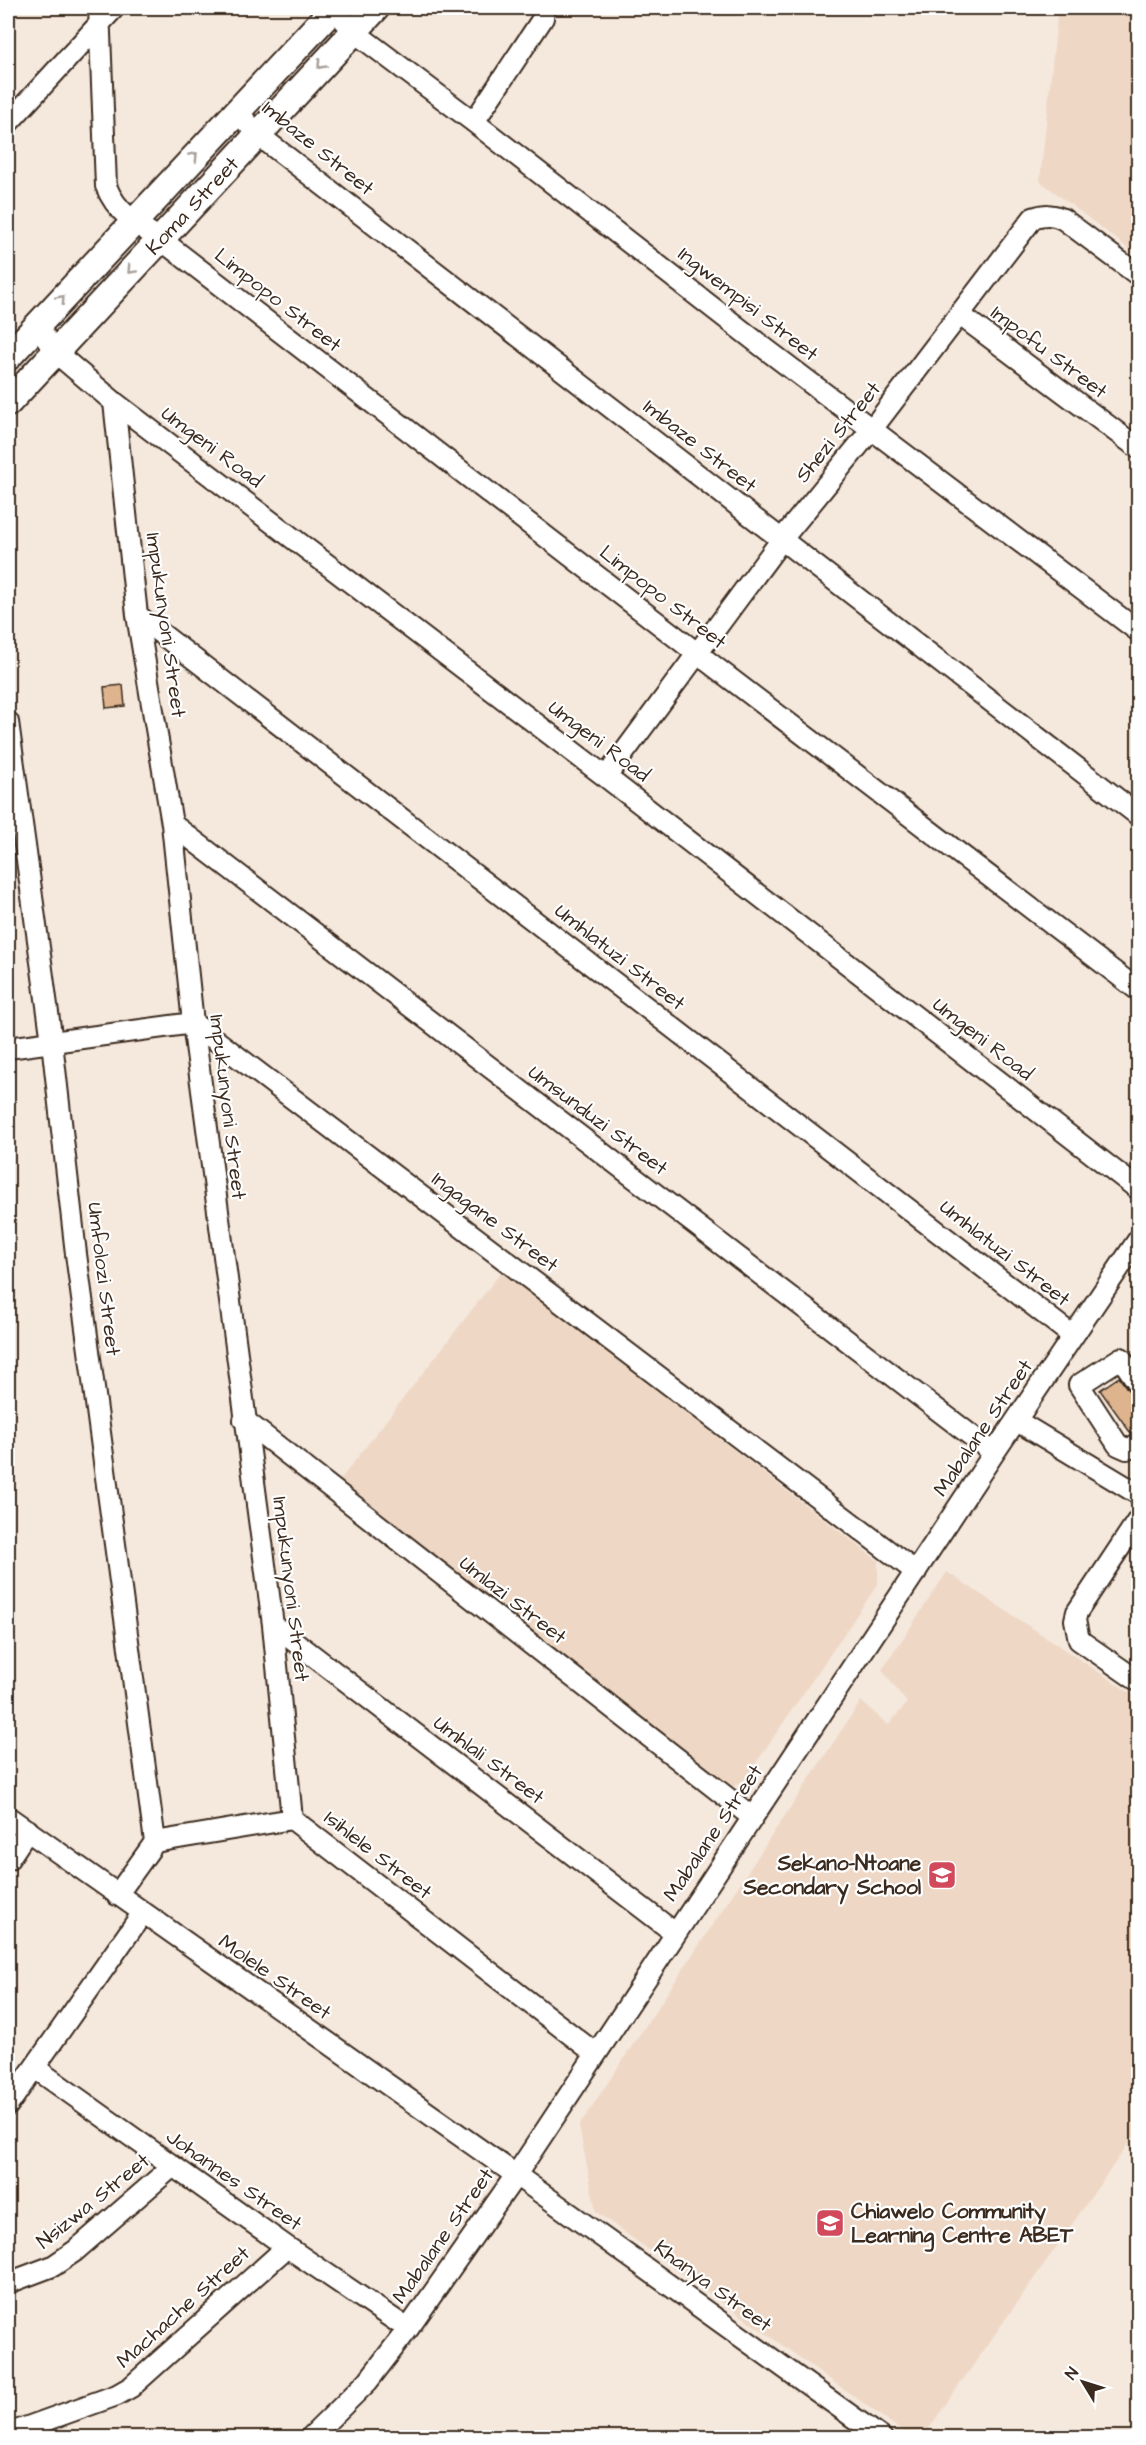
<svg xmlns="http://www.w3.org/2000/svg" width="1146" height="2445" font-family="'Architects Daughter',sans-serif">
<rect width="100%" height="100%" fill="#f5e8dd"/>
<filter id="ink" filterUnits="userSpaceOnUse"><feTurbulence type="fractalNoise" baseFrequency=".0167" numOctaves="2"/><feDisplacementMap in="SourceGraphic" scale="12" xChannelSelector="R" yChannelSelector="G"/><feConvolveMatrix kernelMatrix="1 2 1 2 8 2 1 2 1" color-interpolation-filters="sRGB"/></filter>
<g filter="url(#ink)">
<!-- built -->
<path fill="#eed8c5" d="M1058,8h71l9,2v246l-98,-75z
M502,1271l376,290v23l-133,195 -12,8 -393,-307z
M947,1572l191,126v432l-215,307 -11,1 -316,-226 -17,-86 282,-425 27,24 19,-22 -25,-33z"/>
<!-- building -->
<path fill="#ddb48e" stroke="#3b2a1e" stroke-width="1.5" d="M123,685l2,21 -19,2 -2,-21z
M1119,1377l9,13 10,5v39l-6,1 -32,-45z"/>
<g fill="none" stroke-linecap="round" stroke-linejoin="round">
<!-- minor casing -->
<g stroke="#3b2a1e" stroke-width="24">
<path id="minor" d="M99,8l7,178c10,26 31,39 54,53l538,415 440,336
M334,8l19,23 121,91 293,228 371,281
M237,111l20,23 881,681
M474,122l69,-104 1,-10
M8,123l106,-115
M960,315l178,133
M37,325l18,27 59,50 492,375 532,412
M114,402l23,213 35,209 21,199 80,602 19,194
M137,615l936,721
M8,722l44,320 24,212 79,588
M606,777l176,-238 90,-110 161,-211c12,-4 19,-4 30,1l75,56
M172,824l822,629
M8,1048l185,-25 723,549
M1138,1383l-17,-25 -42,27 39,60 9,4 11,-3
M244,1420l508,397
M1017,1421l121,73
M1138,1520l-61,92 -2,8 4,20 59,41
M273,1625l402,308
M8,1817l508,358 366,263
M8,1860l20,-30
M117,1895l38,-53 137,-23 304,235
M35,2068l252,179 121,82
M8,2105l134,-191
M8,2283l45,-17 22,-15 98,-85
M8,2434l109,-39 14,-8 156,-140
M310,2438l58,-57 40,-52 108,-154 478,-722 144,-213"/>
</g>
<!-- major casing -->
<g stroke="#3b2a1e" stroke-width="30">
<g id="major">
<path d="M8,357l326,-349"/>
<path id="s1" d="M8,403l368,-395"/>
</g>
</g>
<!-- minor -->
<use href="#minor" stroke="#fff" stroke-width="20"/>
<!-- major -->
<use href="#major" stroke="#fff" stroke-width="26"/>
</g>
<!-- one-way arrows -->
<defs><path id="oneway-chevron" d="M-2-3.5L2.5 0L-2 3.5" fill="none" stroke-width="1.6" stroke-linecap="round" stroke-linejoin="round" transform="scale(1.5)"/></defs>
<g stroke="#a79f9a">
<use href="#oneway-chevron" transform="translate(321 65) rotate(133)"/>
<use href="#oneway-chevron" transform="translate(194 156) rotate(-47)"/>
<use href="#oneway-chevron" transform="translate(131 270) rotate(133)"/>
<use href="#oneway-chevron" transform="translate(61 299) rotate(-47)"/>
</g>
</g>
<!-- icons -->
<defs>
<g id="school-square" transform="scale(1.5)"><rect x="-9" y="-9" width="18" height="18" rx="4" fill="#d1495b" stroke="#fff"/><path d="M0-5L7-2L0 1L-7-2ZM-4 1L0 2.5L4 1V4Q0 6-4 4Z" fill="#fff"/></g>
</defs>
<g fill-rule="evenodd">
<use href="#school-square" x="942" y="1875"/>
<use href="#school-square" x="830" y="2223"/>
</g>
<g text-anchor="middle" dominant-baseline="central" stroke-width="4.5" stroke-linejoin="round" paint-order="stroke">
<!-- street labels -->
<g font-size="21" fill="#3b2a1e" stroke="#fff">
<text transform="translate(318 148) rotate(39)">Imbaze Street</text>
<text stroke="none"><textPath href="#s1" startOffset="270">Koma Street</textPath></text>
<text transform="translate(278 300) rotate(38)">Limpopo Street</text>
<text transform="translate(748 304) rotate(38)">Ingwempisi Street</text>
<text transform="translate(1049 352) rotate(37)">Impofu Street</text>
<text transform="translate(838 432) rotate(-51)">Shezi Street</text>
<text transform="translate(700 446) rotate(38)">Imbaze Street</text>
<text transform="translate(212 447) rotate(37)">Umgeni Road</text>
<text transform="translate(663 597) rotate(38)">Limpopo Street</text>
<text transform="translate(166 625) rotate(82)">Impukunyoni Street</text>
<text transform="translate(599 741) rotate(37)">Umgeni Road</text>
<text transform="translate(620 957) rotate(38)">Umhlatuzi Street</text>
<text transform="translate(983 1039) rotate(38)">Umgeni Road</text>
<text transform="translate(228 1107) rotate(83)">Impukunyoni Street</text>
<text transform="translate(598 1120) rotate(37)">Umsunduzi Street</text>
<text transform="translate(495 1222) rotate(37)">Ingagane Street</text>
<text transform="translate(1005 1253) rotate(38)">Umhlatuzi Street</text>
<text transform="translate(104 1279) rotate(83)">Umfolozi Street</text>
<text transform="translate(983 1428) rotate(-56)">Mabalane Street</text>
<text transform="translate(291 1589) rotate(83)">Impukunyoni Street</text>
<text transform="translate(513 1600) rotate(38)">Umlazi Street</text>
<text transform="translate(489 1760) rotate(37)">Umhlali Street</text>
<text transform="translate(713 1833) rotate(-56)">Mabalane Street</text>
<text transform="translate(378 1855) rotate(38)">Isihlele Street</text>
<text transform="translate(275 1977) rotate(35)">Molele Street</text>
<text transform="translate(234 2180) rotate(35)">Johannes Street</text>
<text transform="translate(93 2201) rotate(-39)">Nsizwa Street</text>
<text transform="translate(443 2236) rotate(-55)">Mabalane Street</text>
<text transform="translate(713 2286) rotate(36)">Khanya Street</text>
<text transform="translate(183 2307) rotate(-42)">Machache Street</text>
</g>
<!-- poi labels -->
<g font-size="21" font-weight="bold" fill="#3b2a1e" stroke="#fff" text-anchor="end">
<text x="921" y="1863">Sekano-Ntoane<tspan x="921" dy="24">Secondary School</tspan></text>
<text x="851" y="2211" text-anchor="start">Chiawelo Community<tspan x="851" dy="24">Learning Centre ABET</tspan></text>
</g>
</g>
<!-- margin -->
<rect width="1146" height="2445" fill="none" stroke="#fff" stroke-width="30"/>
<rect x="15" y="15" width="1116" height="2415" fill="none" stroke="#3b2a1e" stroke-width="2" filter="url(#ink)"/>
<!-- north arrow -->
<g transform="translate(1083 2382) rotate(308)" stroke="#ffffff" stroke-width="4.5" paint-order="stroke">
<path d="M0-4.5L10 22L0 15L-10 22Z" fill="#3b2a1e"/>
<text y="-9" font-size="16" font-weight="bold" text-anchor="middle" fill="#3b2a1e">N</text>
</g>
</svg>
